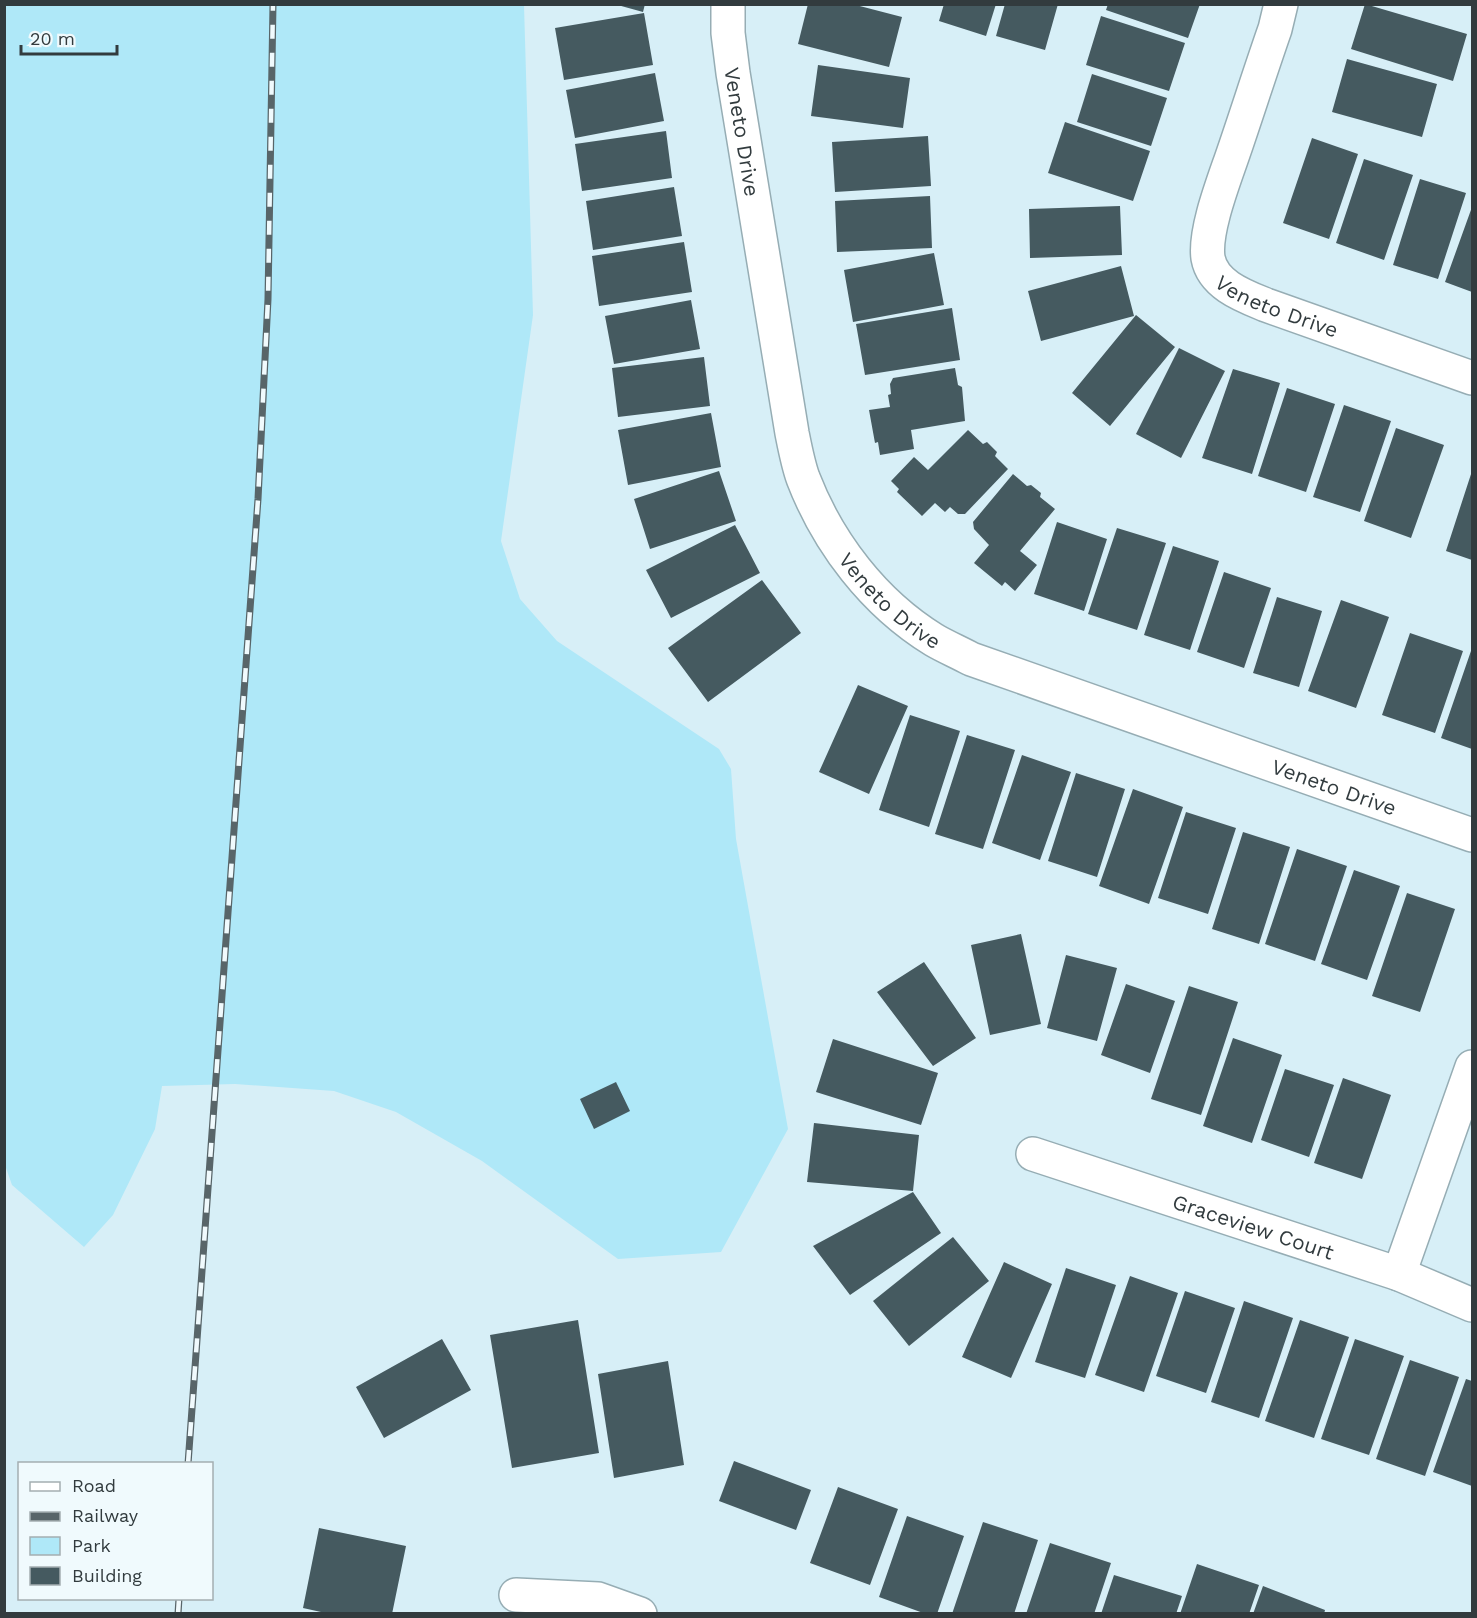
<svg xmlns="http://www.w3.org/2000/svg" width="1477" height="1618" font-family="'Work Sans',sans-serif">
<rect width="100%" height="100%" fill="#d7eff7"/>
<!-- green -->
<path fill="#afe8f8" d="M5,5h519l9,310 -32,226 19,58 37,42 162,108 12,20 5,70 52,290 -67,123 -103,7 -136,-98 -86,-49 -62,-21 -99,-7 -73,2 -7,43 -42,86 -29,32 -72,-62 -7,-20z"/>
<!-- building -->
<path fill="#455a60" d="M614,4h31l-2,8z
M808,4h44l50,13 -13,50 -91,-23z
M944,4h52l-10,32 -47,-15z
M1005,4h53l-13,46 -49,-14z
M1108,4h92l-12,34 -82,-28z
M1365,4l102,30 -14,47 -102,-32z
M644,13l9,52 -89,15 -9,-52z
M1101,16l84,27 -16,48 -83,-26z
M1347,59l90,25 -15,53 -90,-25z
M818,65l92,13 -7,50 -92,-12z
M655,73l9,48 -89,17 -9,-48z
M1092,74l75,24 -16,48 -74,-24z
M1065,122l85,29 -17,50 -85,-28z
M666,131l6,47 -90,13 -7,-47z
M928,136l3,50 -96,6 -3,-50z
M1312,138l46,16 -29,85 -46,-16z
M1364,159l49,16 -29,85 -48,-17z
M1420,179l46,14 -28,86 -45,-14z
M674,187l8,49 -89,14 -7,-49z
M930,196l2,52 -95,4 -2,-51z
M1120,206l2,49 -92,3 -1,-49z
M1472,207v85l-27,-10z
M684,242l8,50 -93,14 -7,-50z
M934,253l10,52 -91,17 -9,-52z
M1121,266l13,50 -93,25 -13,-50z
M691,300l9,49 -86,15 -9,-48z
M952,308l8,52 -95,15 -9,-51z
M1136,315l39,32 -65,79 -38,-33z
M1179,348l46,23 -44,87 -45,-24z
M704,357l6,49 -92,11 -6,-49z
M955,368l3,17 4,2 3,34 -54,9 3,19 -34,6 -2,-13 -3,1 -6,-33 21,-3 -2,-12 3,-1 -1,-10 3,-6z
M1233,369l47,14 -28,91 -50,-16z
M1287,388l48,16 -29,88 -48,-16z
M1344,405l47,16 -31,91 -47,-15z
M711,413l10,54 -93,18 -10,-55z
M1396,428l48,17 -33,93 -47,-17z
M968,430l15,14 4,-2 10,10 -2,4 13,13 -43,45h-7l-8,-7 -5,5 -10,-9 -13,13 -25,-24 2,-3 -8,-8 23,-24 14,13z
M719,471l17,50 -86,28 -16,-50z
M1472,471v89l-26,-9z
M1013,474l14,12 4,-1 10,8 -1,4 15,12 -35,42 17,14 -22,26 -10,-9 -3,4 -28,-23 15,-18 -15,-16 -1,-7z
M1057,522l50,17 -23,72 -50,-17z
M735,525l25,48 -89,45 -25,-48z
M1117,528l49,15 -29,87 -49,-16z
M1173,546l46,15 -29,89 -46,-15z
M1224,572l47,16 -27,80 -47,-16z
M762,580l39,53 -93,69 -40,-54z
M1277,597l45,14 -23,76 -46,-14z
M1341,600l48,17 -33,91 -48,-17z
M1410,633l53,18 -28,82 -53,-18z
M1472,648v101l-31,-11z
M858,685l50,21 -39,88 -50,-22z
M910,715l50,16 -31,96 -50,-17z
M967,735l48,15 -32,99 -48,-15z
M1022,755l49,17 -31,88 -48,-17z
M1076,773l49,16 -28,88 -49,-16z
M1133,789l50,18 -34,97 -50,-18z
M1186,812l50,16 -28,86 -50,-16z
M1243,832l47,15 -31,97 -47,-15z
M1297,849l50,17 -32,95 -50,-17z
M1354,870l46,16 -33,94 -46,-16z
M1407,893l48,16 -35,103 -48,-16z
M1021,934l20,90 -51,11 -19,-90z
M1066,955l51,13 -20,73 -50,-13z
M924,962l52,76 -43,28 -56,-74z
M1126,984l49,17 -25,72 -49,-18z
M1189,986l49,16 -37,113 -50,-16z
M1233,1038l49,17 -30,88 -49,-17z
M833,1039l105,34 -17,52 -105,-33z
M1285,1069l49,16 -25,72 -48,-17z
M1343,1078l48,17 -29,84 -48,-16z
M616,1082l14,29 -36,18 -14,-30z
M814,1123l105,12 -6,56 -106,-9z
M913,1192l28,41 -91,62 -37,-49z
M953,1237l36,44 -80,65 -36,-45z
M1004,1262l48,22 -41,94 -49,-21z
M1066,1268l50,17 -31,93 -50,-16z
M1130,1276l48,17 -34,99 -49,-17z
M1185,1291l50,17 -29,85 -50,-17z
M1244,1301l49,17 -34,100 -48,-16z
M578,1320l21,133 -87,15 -22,-133z
M1300,1320l49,17 -35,101 -49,-17z
M442,1339l29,51 -87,48 -28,-51z
M1355,1339l49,17 -35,99 -48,-16z
M1410,1360l49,17 -34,99 -49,-17z
M668,1361l16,104 -70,13 -16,-104z
M1466,1379l6,2v105l-39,-14z
M734,1461l77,29 -15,40 -77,-29z
M838,1487l60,22 -28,76 -60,-22z
M907,1516l57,20 -27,78h-11l-47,-17z
M983,1522l55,18 -24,74h-62z
M319,1528l87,18 -14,68h-62l-27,-6z
M1050,1543l61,20 -17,51h-68z
M1197,1564l62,21 -10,29h-69z
M1114,1575l68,21 -6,18h-75z
M1263,1586l62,24 -1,4h-71z"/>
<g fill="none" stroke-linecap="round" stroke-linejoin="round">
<!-- minor casing -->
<g stroke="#96adb4" stroke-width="36">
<g id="minor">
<path id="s1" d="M728,4v29l5,40 59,360c3,15 6,31 11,45 25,65 71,125 131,162 12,7 24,12 37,19l501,176"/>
<path id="s2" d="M1281,4l-6,25c-14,40 -27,81 -41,122 -9,27 -30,79 -26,107 5,27 36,38 58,47l206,73"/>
<path id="s3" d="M1033,1154l366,120 73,31"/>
<path d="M1399,1274l73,-207"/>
<path d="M516,1595l82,4 42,15"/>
</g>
</g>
<!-- minor -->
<use href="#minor" stroke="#fff" stroke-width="33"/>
<!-- rail casing -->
<g stroke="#586569" stroke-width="7">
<path id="rail" d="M188,1464l70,-965 10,-200 5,-295
M178,1614l1,-16"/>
</g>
<!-- rail -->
<use href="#rail" stroke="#f0fafd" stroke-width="4.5" stroke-dasharray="14" stroke-linecap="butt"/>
</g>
<g text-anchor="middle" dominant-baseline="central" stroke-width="6" stroke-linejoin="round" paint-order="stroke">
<!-- street labels -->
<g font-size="21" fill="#323b3e" stroke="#f0fafd">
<text stroke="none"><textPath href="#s1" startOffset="129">Veneto Drive</textPath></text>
<text stroke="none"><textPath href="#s2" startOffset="354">Veneto Drive</textPath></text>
<text stroke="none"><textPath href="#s1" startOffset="633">Veneto Drive</textPath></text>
<text stroke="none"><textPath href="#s1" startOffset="1119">Veneto Drive</textPath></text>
<text stroke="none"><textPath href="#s3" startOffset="232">Graceview Court</textPath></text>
</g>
</g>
<!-- border -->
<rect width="1477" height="1618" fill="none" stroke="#323b3e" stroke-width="12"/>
<!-- legend -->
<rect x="18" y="1462" width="195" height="138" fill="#f0fafd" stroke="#a4aeb1" stroke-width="1.5"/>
<rect x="30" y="1482" width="30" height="9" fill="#ffffff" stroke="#a4aeb1" stroke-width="1.5"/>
<text x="72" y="1492" font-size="18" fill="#323b3e">Road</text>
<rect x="30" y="1512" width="30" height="9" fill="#586569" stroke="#a4aeb1" stroke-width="1.5"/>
<text x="72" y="1522" font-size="18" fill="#323b3e">Railway</text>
<rect x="30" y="1537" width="30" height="18" fill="#afe8f8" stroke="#a4aeb1" stroke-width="1.5"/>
<text x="72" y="1552" font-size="18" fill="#323b3e">Park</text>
<rect x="30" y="1567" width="30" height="18" fill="#455a60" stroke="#a4aeb1" stroke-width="1.5"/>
<text x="72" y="1582" font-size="18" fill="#323b3e">Building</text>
<!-- scale -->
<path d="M21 45v9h96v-9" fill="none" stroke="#323b3e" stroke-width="3"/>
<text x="30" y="45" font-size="18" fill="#323b3e" stroke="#f0fafd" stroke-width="4.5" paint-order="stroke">20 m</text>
</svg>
